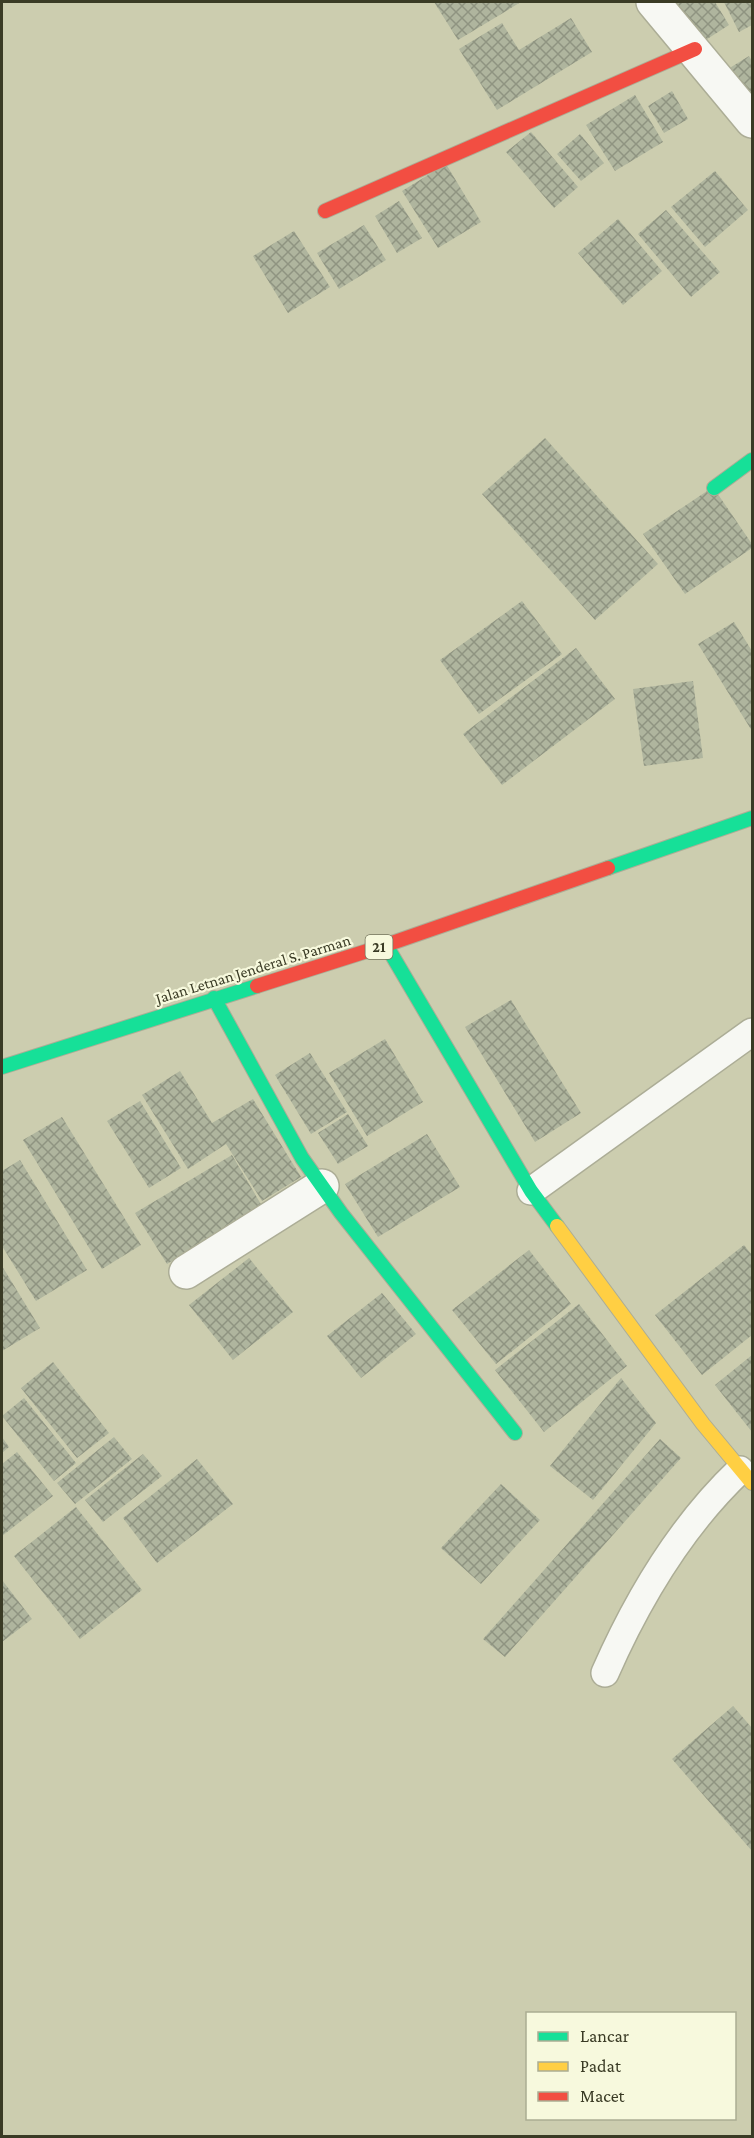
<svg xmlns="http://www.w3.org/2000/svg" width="754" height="2138" font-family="'Crimson Pro',serif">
<defs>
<pattern id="building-cross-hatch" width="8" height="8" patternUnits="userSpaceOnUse" patternTransform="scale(1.5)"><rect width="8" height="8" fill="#afb59e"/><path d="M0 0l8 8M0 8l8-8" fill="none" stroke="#8f9481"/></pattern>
</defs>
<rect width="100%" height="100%" fill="#cccdaf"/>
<!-- building -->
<path fill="url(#building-cross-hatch)" d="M434,2h87l-63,38z
M675,2h40l14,23 -28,18z
M724,2h28v23l-13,7z
M571,18l21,34 -95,58 -38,-61 43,-26 17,27z
M749,56l3,5v30l-7,5 -17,-27z
M672,91l16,28 -24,14 -16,-27z
M635,95l28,47 -48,29 -29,-46z
M531,132l47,55 -24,21 -48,-56z
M580,134l24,29 -23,18 -24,-27z
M446,164l35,58 -43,26 -36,-57z
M715,171l33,39 -43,37 -34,-40z
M399,201l23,37 -25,15 -22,-37z
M666,210l54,62 -29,25 -53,-63z
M618,219l44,52 -39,34 -45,-52z
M364,225l22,35 -47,29 -22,-36z
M294,231l36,56 -42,26 -35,-57z
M545,438l113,126 -63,56 -113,-126z
M713,487l39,57v4l-67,46 -42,-60z
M522,601l40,53 -83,60 -39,-54z
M734,622l18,29v80l-54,-87z
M576,648l39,51 -113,86 -39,-51z
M693,681l10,77 -59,8 -11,-77z
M511,1000l70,113 -46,29 -70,-115z
M385,1039l38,63 -56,34 -38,-63z
M310,1053l37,59 -36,22 -36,-59z
M180,1071l32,52 41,-24 48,78 -39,24 -36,-57 -38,25 -46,-74z
M140,1101l41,67 -32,20 -42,-67z
M348,1114l20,32 -30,18 -20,-31z
M62,1117l79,128 -39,24 -79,-129z
M427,1134l33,53 -82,50 -33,-53z
M232,1155l30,51 -95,58 -32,-51z
M20,1160l67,110 -51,31 -34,-55v-75z
M744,1245l8,10v80l-50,40 -47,-60z
M529,1250l42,54 -75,60 -44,-54z
M249,1258l44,54 -60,48 -44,-55z
M2,1266l38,62 -38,23z
M382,1293l34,41 -55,44 -34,-42z
M579,1304l48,62 -83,66 -49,-62z
M752,1355v77l-37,-47z
M53,1362l56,71 -32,25 -56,-70z
M621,1378l35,45 -63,77 -43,-34z
M24,1398l52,65 -22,18 -52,-65z
M2,1437l7,10 -7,6z
M114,1437l18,22 -57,45 -18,-21z
M660,1439l21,19 -176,199 -22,-18z
M17,1452l36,44 -51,40v-72z
M143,1454l19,22 -59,46 -18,-22z
M197,1459l36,45 -76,59 -34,-45z
M501,1484l39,36 -59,64 -40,-36z
M76,1507l66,83 -62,49 -66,-83z
M2,1580l30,39 -30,23z
M733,1706l19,22v123l-80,-92z"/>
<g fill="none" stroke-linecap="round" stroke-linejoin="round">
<!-- lane casing -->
<g stroke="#acad96" stroke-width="30">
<path id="lane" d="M531,1191l221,-159
M605,1673c33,-75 76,-147 135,-203"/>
</g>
<!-- street casing -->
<g stroke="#acad96" stroke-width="36">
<path id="street" d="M653,2l99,119
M186,1272l136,-86"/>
</g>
<!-- fast casing -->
<g stroke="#acad96" stroke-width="16">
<path id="fast" d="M714,488l38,-28
M608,868l144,-50
M386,945l145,246 26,35
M214,998l88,160 39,55 174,220
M2,1067l255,-81"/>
</g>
<!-- slow casing -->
<g stroke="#acad96" stroke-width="16">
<path id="slow" d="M557,1226l146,198 49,59"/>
</g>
<!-- jam casing -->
<g stroke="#acad96" stroke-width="16">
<path id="jam" d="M325,211l370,-162
M257,986l129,-41 222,-77"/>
</g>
<!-- lane -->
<use href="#lane" stroke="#f7f8f3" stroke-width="27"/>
<!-- street -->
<use href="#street" stroke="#f7f8f3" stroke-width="33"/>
<!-- fast -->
<use href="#fast" stroke="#16e098" stroke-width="14"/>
<!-- slow -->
<use href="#slow" stroke="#ffcf43" stroke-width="14"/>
<!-- jam -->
<use href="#jam" stroke="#f24e42" stroke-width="14"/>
</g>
<g text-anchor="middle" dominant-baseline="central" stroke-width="4.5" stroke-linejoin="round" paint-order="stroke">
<!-- shield labels -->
<rect fill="#f7f9dd" stroke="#73745c" stroke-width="1.5" x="365.5" y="935" width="27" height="24" rx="4.5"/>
<g font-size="15" font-weight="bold" fill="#3a3b25">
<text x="379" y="947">21</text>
</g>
<!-- street labels -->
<g font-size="16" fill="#3a3b25" stroke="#f7f9dd">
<text transform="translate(253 969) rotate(-17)">Jalan Letnan Jenderal S. Parman</text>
</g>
</g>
<!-- border -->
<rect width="754" height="2138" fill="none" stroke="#3a3b25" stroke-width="6"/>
<!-- legend -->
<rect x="526" y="2012" width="210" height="108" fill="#f7f9dd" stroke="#abad93" stroke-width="1.5"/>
<rect x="538" y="2032" width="30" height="9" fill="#16e098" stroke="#abad93" stroke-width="1.5"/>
<text x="580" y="2042" font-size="18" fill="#3a3b25">Lancar</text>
<rect x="538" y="2062" width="30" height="9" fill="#ffcf43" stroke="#abad93" stroke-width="1.5"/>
<text x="580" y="2072" font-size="18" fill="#3a3b25">Padat</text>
<rect x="538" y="2092" width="30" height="9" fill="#f24e42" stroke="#abad93" stroke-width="1.5"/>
<text x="580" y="2102" font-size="18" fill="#3a3b25">Macet</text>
</svg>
